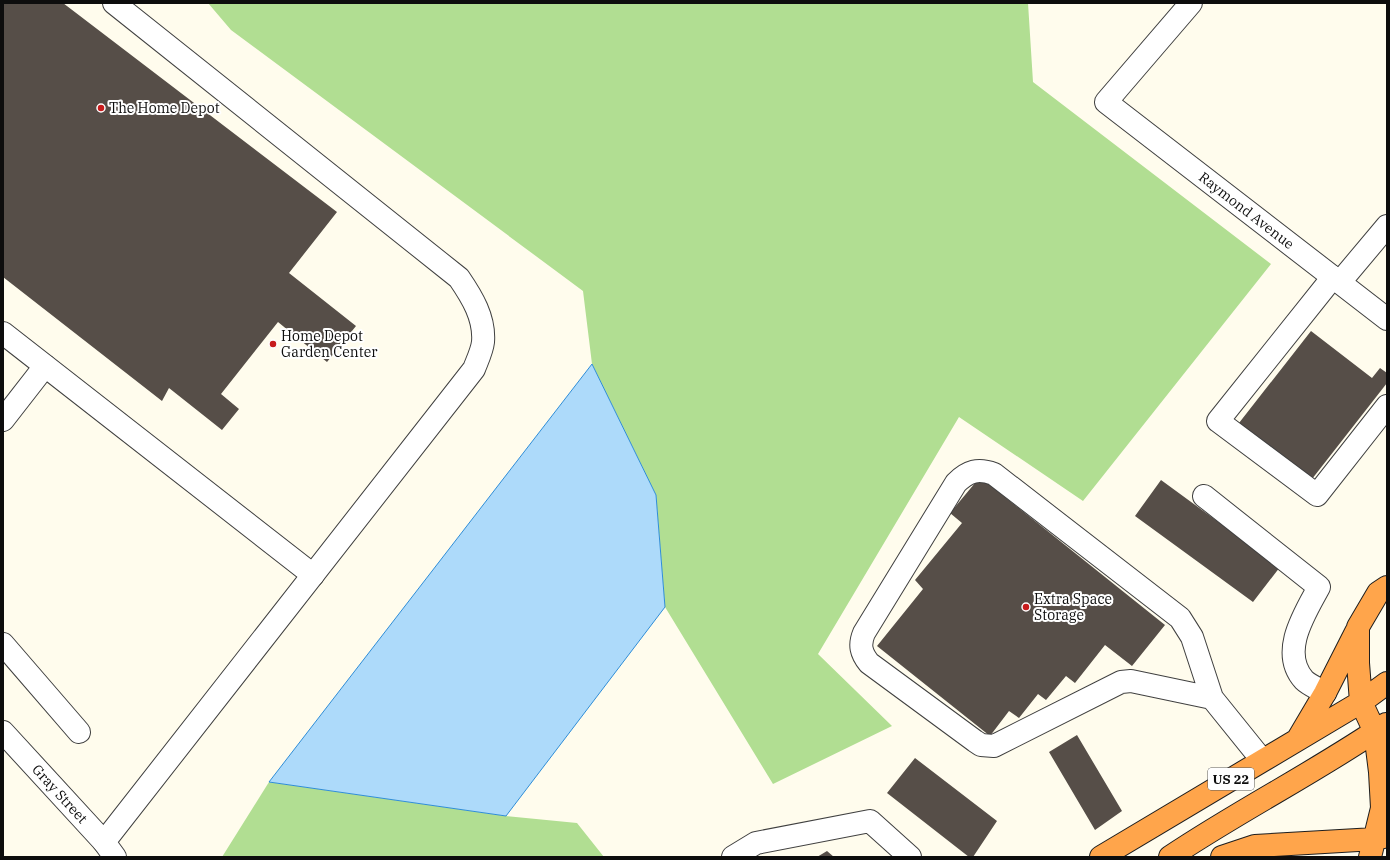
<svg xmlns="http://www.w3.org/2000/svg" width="1390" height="860" font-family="'IBM Plex Serif',serif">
<rect width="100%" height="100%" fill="#fffced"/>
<!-- forest -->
<path fill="#b1de92" d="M208,3h820l5,79 238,182 -188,237 -124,-84 -141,237 74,72 -119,58 -108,-177 -9,-112 -64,-131 -9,-73 -352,-261z
M269,782l237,34 71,7 27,34h-382z"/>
<!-- water -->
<path fill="#addafa" stroke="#2f8dd7" d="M592,364l64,131 9,112 -159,209 -237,-34z"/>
<!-- building -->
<path fill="#564e48" d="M3,3h60l274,209 -48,61 67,53 -29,36 -49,-40 -57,72 18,15 -17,21 -53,-42 -7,13 -159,-124z
M1311,331l61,47 8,-10 7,5v10l-75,96 -73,-56z
M980,477l185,148 -33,41 -27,-21 -30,38 -9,-7 -20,24 -8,-6 -19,24 -10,-7 -19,25 -113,-90 46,-57 -8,-9 47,-57 -12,-10z
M1161,480l119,87 -27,35 -118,-86z
M1077,735l45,76 -27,19 -46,-78z
M915,758l82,63 -24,36h-4l-82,-64z
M827,851l7,6h-17z"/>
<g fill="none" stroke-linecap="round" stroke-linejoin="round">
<!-- minor casing -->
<g stroke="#404040" stroke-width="24">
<g id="minor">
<path id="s1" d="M1191,3l-85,99 281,217"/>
<path d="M1333,277l-115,144 99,74 70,-89"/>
<path d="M1340,282l47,-56"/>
<path d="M3,333l310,242"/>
<path d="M3,420l42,-54"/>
<path d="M1204,496l115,91c-14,26 -40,65 -15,93 5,5 15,9 21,13"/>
<path d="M3,644l76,88"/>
<path d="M1212,698l-81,-17 -10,1 -127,64 -13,-1 -6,-4 -106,-78c-8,-10 -10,-18 -5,-30l92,-150c12,-12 22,-15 38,-9l186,144 12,19 20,61 50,62"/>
<path id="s2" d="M3,732l101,110 11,15"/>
<path d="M104,842l370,-473c3,-8 8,-18 9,-27 2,-24 -11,-45 -24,-64l-345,-275"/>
<path d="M733,857l23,-14 114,-22 40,36"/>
</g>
</g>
<!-- highway casing -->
<g stroke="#1e1e1e" stroke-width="24">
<path id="highway" d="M1299,737l26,-44 31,-61
M1101,857l260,-155 26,-19
M1170,857c70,-47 146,-85 216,-133
M1222,857l33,-11 120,-7 12,-3
M1370,857l12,-49 -2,-36 -5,-40 -14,-30 -3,-39v-36l20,-34 9,-6"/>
</g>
<!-- minor -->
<use href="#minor" stroke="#fff" stroke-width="22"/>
<!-- highway -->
<use href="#highway" stroke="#ffa54b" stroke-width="22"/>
</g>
<!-- markers -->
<g fill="#c71b1c" stroke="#fff" stroke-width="1.5">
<circle cx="101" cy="108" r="4"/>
<circle cx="273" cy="344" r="4"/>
<circle cx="1026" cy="607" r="4"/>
</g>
<g text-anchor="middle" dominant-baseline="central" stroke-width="4" stroke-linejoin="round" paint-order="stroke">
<!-- shield labels -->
<rect fill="#fff" stroke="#565656" stroke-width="1" x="1208" y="768" width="46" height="22" rx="3"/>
<g font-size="13" font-weight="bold" fill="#0d0d0d">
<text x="1231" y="779">US 22</text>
</g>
<!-- poi labels -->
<g font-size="14" fill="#0d0d0d" stroke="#fff" text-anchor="start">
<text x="109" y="108">The Home Depot</text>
<text x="281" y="336">Home Depot<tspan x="281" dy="16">Garden Center</tspan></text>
<text x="1034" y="599">Extra Space<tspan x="1034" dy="16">Storage</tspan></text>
</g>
<!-- street labels -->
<g font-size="14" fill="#0d0d0d" stroke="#fff">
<text stroke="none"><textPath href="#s1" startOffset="308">Raymond Avenue</textPath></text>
<text stroke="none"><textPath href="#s2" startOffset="84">Gray Street</textPath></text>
</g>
</g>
<!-- border -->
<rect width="1390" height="860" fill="none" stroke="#0d0d0d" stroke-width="8"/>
</svg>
